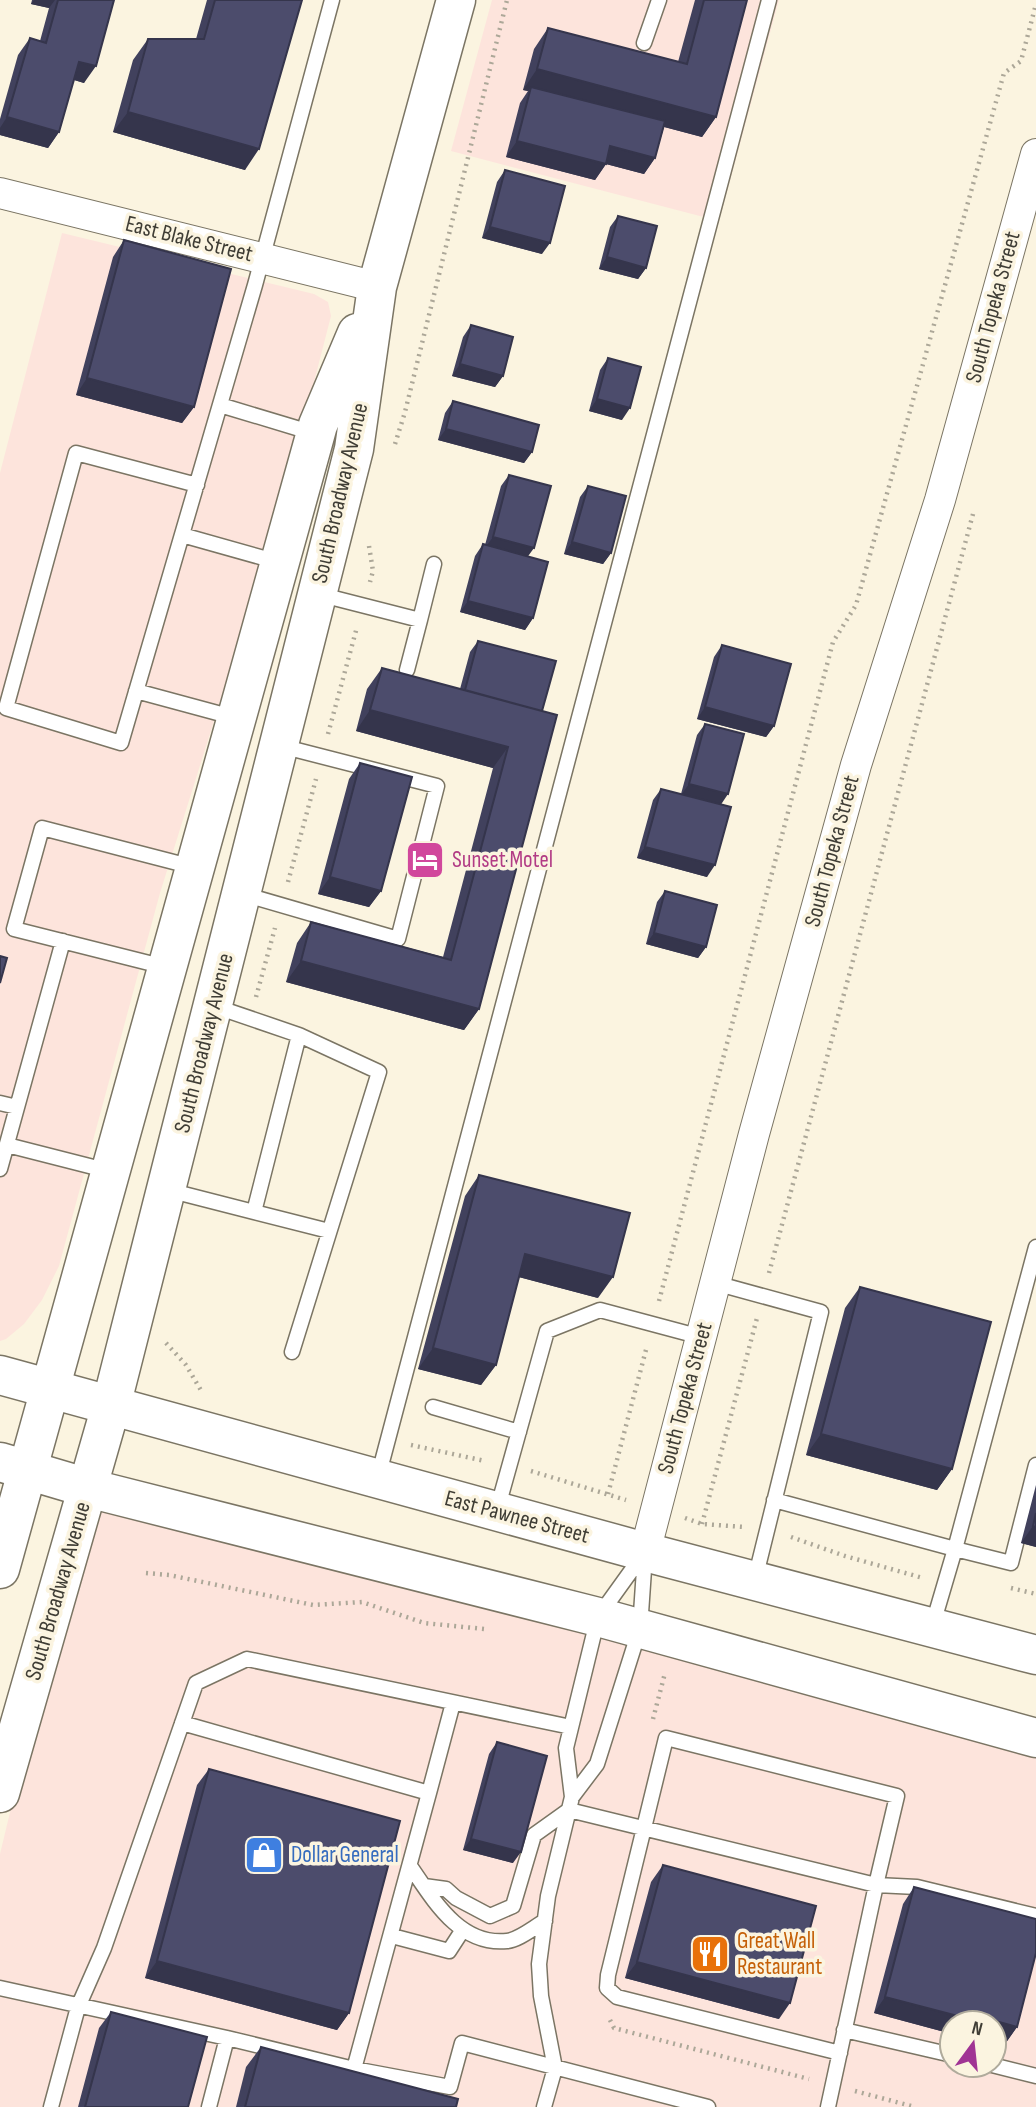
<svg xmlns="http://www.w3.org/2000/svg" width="1036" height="2107" font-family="'Sofia Sans Condensed',sans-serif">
<rect width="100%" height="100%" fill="#fbf4e0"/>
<!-- commercial -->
<path fill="#fde4dc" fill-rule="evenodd" d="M492,0h287l-60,221 -268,-70z
M62,233l252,61 14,8 3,14 -25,97 -61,209 -85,271 -101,373 -17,34 -18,24 -18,15 -6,2v-868z
M88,1488l948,264v355h-1036v-253zM952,2023h42v42h-42z"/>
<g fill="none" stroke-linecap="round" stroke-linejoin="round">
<!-- service casing -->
<g stroke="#7b7564" stroke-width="17">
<path id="service" d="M644,43l15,-43
M220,405l93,28
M197,485l-121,-32 -70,255 115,35 134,-458 77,-285
M182,535l96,27
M318,594l102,26 14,-56
M407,670l13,-50
M136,691l100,27
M243,894l155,45 39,-153 -156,-40
M165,967l-151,-38 28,-101 151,39
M0,1103l17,4
M7,1145l102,26
M0,1169l63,-228
M168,1190l86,22 45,-177 -85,-29
M254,1212l75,19
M715,1283l106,29 -66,267
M292,1352l87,-280 -80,-37
M433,1407l86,25
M378,1477l391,-1477
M774,1500l181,49 81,-302
M497,1510l50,-179 53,-21 101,27
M932,1627l23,-78 56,14 25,-98
M182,1723l247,70 24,-90
M572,1797l25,-33 43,-136 5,-73
M410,1866c23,33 49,80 97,75 12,-1 27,-14 38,-20
M424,1886l22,3 10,9 34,18 23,-10 21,-71 35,-25 307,75 -48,222
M392,1936l57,15 13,-20
M0,1988l227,50 127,31 96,18 12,-44 246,64
M844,2030l108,25
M840,2053l-223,-56 -10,-9 1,-13 58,-237 231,58 -21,89 41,2 119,29
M992,2065l44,11
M354,2069l75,-276
M51,2107l27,-100 26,-59 92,-265 51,-24 324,68
M209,2107l18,-69
M544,2107l11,-39 -14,-72 -2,-32 9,-68 24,-99 -6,-49 32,-131 46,-64"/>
</g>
<!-- minor casing -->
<g stroke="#7b7564" stroke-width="32">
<path id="minor" d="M0,193l377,94
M645,1552l109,-418 102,-369 84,-265 96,-346"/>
</g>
<!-- secondary casing -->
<g stroke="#7b7564" stroke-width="41">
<path id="secondary" d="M0,1375l645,177 391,103
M0,1462l88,26 510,129 438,121"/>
</g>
<!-- primary casing -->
<g stroke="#7b7564" stroke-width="41">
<path id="primary" d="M0,1569l318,-1144 39,-92
M0,1793l111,-387 243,-957 23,-162 79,-287"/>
</g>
<!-- path -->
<path stroke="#aca798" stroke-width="4.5" stroke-dasharray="2 5" stroke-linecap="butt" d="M395,444l10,-32 102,-412
M369,546l4,25 -3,11
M328,734l29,-107
M288,882l28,-103
M256,997l19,-69
M769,1273l204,-759
M659,1301l174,-659 23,-37 148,-532 17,-12 15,-57
M166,1343l20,22 16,27
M411,1445l74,16
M531,1471l95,29
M608,1494l39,-148
M685,1518l17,6 43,3
M702,1524l55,-206
M791,1537l54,19 78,22
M146,1573l23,2 144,30 49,-3 62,21 60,6
M1011,1588l25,6
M653,1719l12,-46
M610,2020l4,8 195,51
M855,2091l60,16"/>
<!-- service -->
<use href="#service" stroke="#fff" stroke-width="14"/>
<!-- minor -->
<use href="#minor" stroke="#fff" stroke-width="30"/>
<!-- secondary -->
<use href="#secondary" stroke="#fff" stroke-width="38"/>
<!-- primary -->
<use href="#primary" stroke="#fff" stroke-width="38"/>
</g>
<!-- wall -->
<path fill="#41415d" d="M32,0h82l-30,83 -10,-3 -15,52 -11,16 -48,-13v-16l18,-64 12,-17 10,3 9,-33 -18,-4z
M207,0h95l-57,170 -132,-38 20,-72 15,-21h48z
M695,0h52l-31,117 -14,20 -38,-10 -9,31 -11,16 -38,-10 -11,16 -89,-23 14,-54 8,-12 -5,-1 11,-41 14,-21 130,34z
M505,170l37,84 -60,-16 15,-56z
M618,216l28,52 -8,11 -39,-10 11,-42z
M124,240l70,167 -12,16 -106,-28 37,-138z
M471,325l32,51 -8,11 -43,-11 11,-39z
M608,358l14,62 -33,-9 11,-41z
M453,401l79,51 -8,11 -86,-23 7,-27z
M509,475l19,81 5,62 -8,12 -65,-18 15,-56 8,-12 2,1 16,-59z
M588,486l23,67 -8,11 -39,-10 16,-57z
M478,641l64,70 -63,298 -15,21 -178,-48 11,-39 14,-21 132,35 50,-189 -137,-37 11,-42 15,-21 78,21 10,-37z
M722,645l52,81 -8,11 -69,-18 17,-62z
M705,724l16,81 -14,72 -70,-19 16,-58 8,-11 20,5 16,-59z
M360,763l21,128 -12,16 -51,-13 31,-115z
M665,891l41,56 -8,11 -52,-14 11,-42z
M479,1175l119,123 -79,-21 -23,88 -15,20 -63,-16 47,-173z
M860,1287l92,182 -15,21 -131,-35 39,-147z
M1036,1485v62l-15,-4z
M497,1742l16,121 -50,-13 26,-96z
M209,1769l140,244 -12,17 -192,-52 52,-193z
M663,1865l116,154 -154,-41 26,-96z
M914,1887l103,140 -12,17 -11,-3v-18h-42v11l-78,-21 29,-109z
M111,2012l77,95h-110l21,-79z
M261,2047l195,60h-220l10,-40z"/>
<!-- shaded-wall -->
<path fill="#35354c" d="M34,0h21l-6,8 -18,-4z
M79,62l17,4 -12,17 -16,-5z
M537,69l179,48 -14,20 -172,-46 1,-4 -3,4 -5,-1z
M128,112l131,37 -14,21 -132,-38z
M7,117l52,15 -11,16 -48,-13v-7z
M517,141l93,5 45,12 -11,16 -38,-10 -11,16 -89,-23z
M490,227l60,16 -8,11 -60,-16z
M607,257l39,11 -8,11 -39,-10z
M460,364l43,12 -8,11 -43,-11z
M87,378l107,29 -12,16 -106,-28z
M597,399l33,9 -8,12 -33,-9z
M446,429l86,23 -8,11 -86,-23z
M493,537l41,11 -8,11 -41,-11z
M572,542l39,11 -8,11 -39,-10z
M468,601l65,17 -8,12 -65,-18z
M705,707l69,19 -8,11 -69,-18z
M370,710l138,37 -15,21 -137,-37z
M689,784l39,10 -8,12 -39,-11z
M645,847l70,18 -8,12 -70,-19z
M330,877l51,14 -12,16 -51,-13z
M654,933l52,14 -8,11 -52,-14z
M301,961l178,48 -15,21 -178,-48z
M525,1254l88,23 -15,21 -87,-23z
M433,1348l63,17 -15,20 -63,-16z
M821,1434l131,35 -15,21 -131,-35z
M1033,1526l3,1v20l-15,-4z
M471,1839l50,13 -8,11 -50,-13z
M157,1961l192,52 -12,17 -192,-52z
M637,1962l153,41 -11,16 -154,-41z
M885,1997l88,23 -2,3h-19v11l-78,-21z
M992,2020l25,7 -12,17 -11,-3v-18h-4z
M954,2065h22l-4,5z"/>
<!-- building -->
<path fill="#4c4c6c" stroke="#35354c" stroke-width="2" d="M58,0h56l-18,66 -17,-4 -20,70 -52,-15 23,-79 16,5z
M215,0h87l-43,149 -131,-37 20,-73h56z
M704,0h43l-31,117 -179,-48 11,-41 139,36z
M531,87l134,34 -10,37 -45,-12 -4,18 -89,-23z
M505,170l60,16 -15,57 -60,-16z
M618,216l39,10 -11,42 -39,-11z
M124,240l107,29 -37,138 -107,-29z
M471,325l42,12 -10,39 -43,-12z
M608,358l33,9 -11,41 -33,-9z
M453,401l86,24 -7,27 -86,-23z
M509,475l42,11 -17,62 -41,-11z
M588,486l38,10 -15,57 -39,-11z
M483,544l65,18 -15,56 -65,-17z
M478,641l78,20 -14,50 -77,-21z
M722,645l69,19 -17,62 -69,-19z
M382,668l175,47 -78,294 -178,-48 10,-39 140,38 57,-213 -138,-37z
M705,724l39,10 -16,60 -39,-10z
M360,763l52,14 -31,114 -51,-14z
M661,789l70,18 -16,58 -70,-18z
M665,891l52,14 -11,42 -52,-14z
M0,956l7,2 -7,25z
M479,1175l151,38 -17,64 -88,-23 -29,111 -63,-17z
M860,1287l131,35 -39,147 -131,-35z
M1036,1513v14l-3,-1z
M497,1742l50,14 -26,96 -50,-13z
M209,1769l191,52 -51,192 -192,-52z
M663,1865l153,41 -26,97 -153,-41z
M914,1887l122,32v34l-19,74 -25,-7 -1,3h-19l1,-3 -88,-23z
M111,2012l96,25 -19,70h-103z
M261,2047l197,52 -2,8h-211z"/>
<!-- icons -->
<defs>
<g id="hotel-square" transform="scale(2.0125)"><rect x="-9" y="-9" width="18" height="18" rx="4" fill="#d1479c" stroke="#fbf4e0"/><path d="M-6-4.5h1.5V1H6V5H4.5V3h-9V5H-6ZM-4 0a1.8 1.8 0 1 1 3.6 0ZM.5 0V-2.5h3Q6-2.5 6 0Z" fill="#fff"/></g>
<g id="shop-square" transform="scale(2.0125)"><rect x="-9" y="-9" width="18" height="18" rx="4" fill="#3f7fe0" stroke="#fbf4e0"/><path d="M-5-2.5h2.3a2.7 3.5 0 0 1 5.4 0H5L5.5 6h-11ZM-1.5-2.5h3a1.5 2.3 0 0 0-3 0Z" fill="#fff"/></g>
<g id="restaurant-square" transform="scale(2.0125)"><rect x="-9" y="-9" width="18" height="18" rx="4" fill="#e8710a" stroke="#fbf4e0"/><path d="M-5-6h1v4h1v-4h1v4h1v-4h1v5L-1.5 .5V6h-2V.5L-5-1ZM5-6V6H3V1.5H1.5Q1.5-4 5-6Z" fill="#fff"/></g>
</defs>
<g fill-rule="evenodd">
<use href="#hotel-square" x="425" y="860"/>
<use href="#shop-square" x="264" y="1855"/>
<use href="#restaurant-square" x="710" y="1954"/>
</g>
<g text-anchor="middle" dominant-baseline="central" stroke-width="7" stroke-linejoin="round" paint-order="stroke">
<!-- street labels -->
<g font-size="23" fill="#3f3d35" stroke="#fbf4e0">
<text transform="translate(189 239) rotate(14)">East Blake Street</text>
<text transform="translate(993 307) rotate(-75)">South Topeka Street</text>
<text transform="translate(340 493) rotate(-77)">South Broadway Avenue</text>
<text transform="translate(832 851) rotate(-75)">South Topeka Street</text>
<text transform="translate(204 1043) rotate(-76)">South Broadway Avenue</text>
<text transform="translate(685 1398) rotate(-75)">South Topeka Street</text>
<text transform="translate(517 1517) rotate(15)">East Pawnee Street</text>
<text transform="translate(58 1591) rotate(-74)">South Broadway Avenue</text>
</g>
<!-- hotel labels -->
<g font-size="23" fill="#b23c85" stroke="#fbf4e0" text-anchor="start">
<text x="452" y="860">Sunset Motel</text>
</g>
<!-- shop labels -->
<g font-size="23" fill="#366cbe" stroke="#fbf4e0" text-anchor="start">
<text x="291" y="1855">Dollar General</text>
</g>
<!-- food labels -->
<g font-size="23" fill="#c56008" stroke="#fbf4e0" text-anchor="start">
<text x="737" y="1941">Great Wall<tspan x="737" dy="26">Restaurant</tspan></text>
</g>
</g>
<!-- north arrow -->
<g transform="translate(973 2044) rotate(15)"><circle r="33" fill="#fbf4e0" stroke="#b0ab9c" stroke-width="2"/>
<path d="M0-5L12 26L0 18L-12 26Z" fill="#a03494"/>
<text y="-10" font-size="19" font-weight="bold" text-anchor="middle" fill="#3f3d35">N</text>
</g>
</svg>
